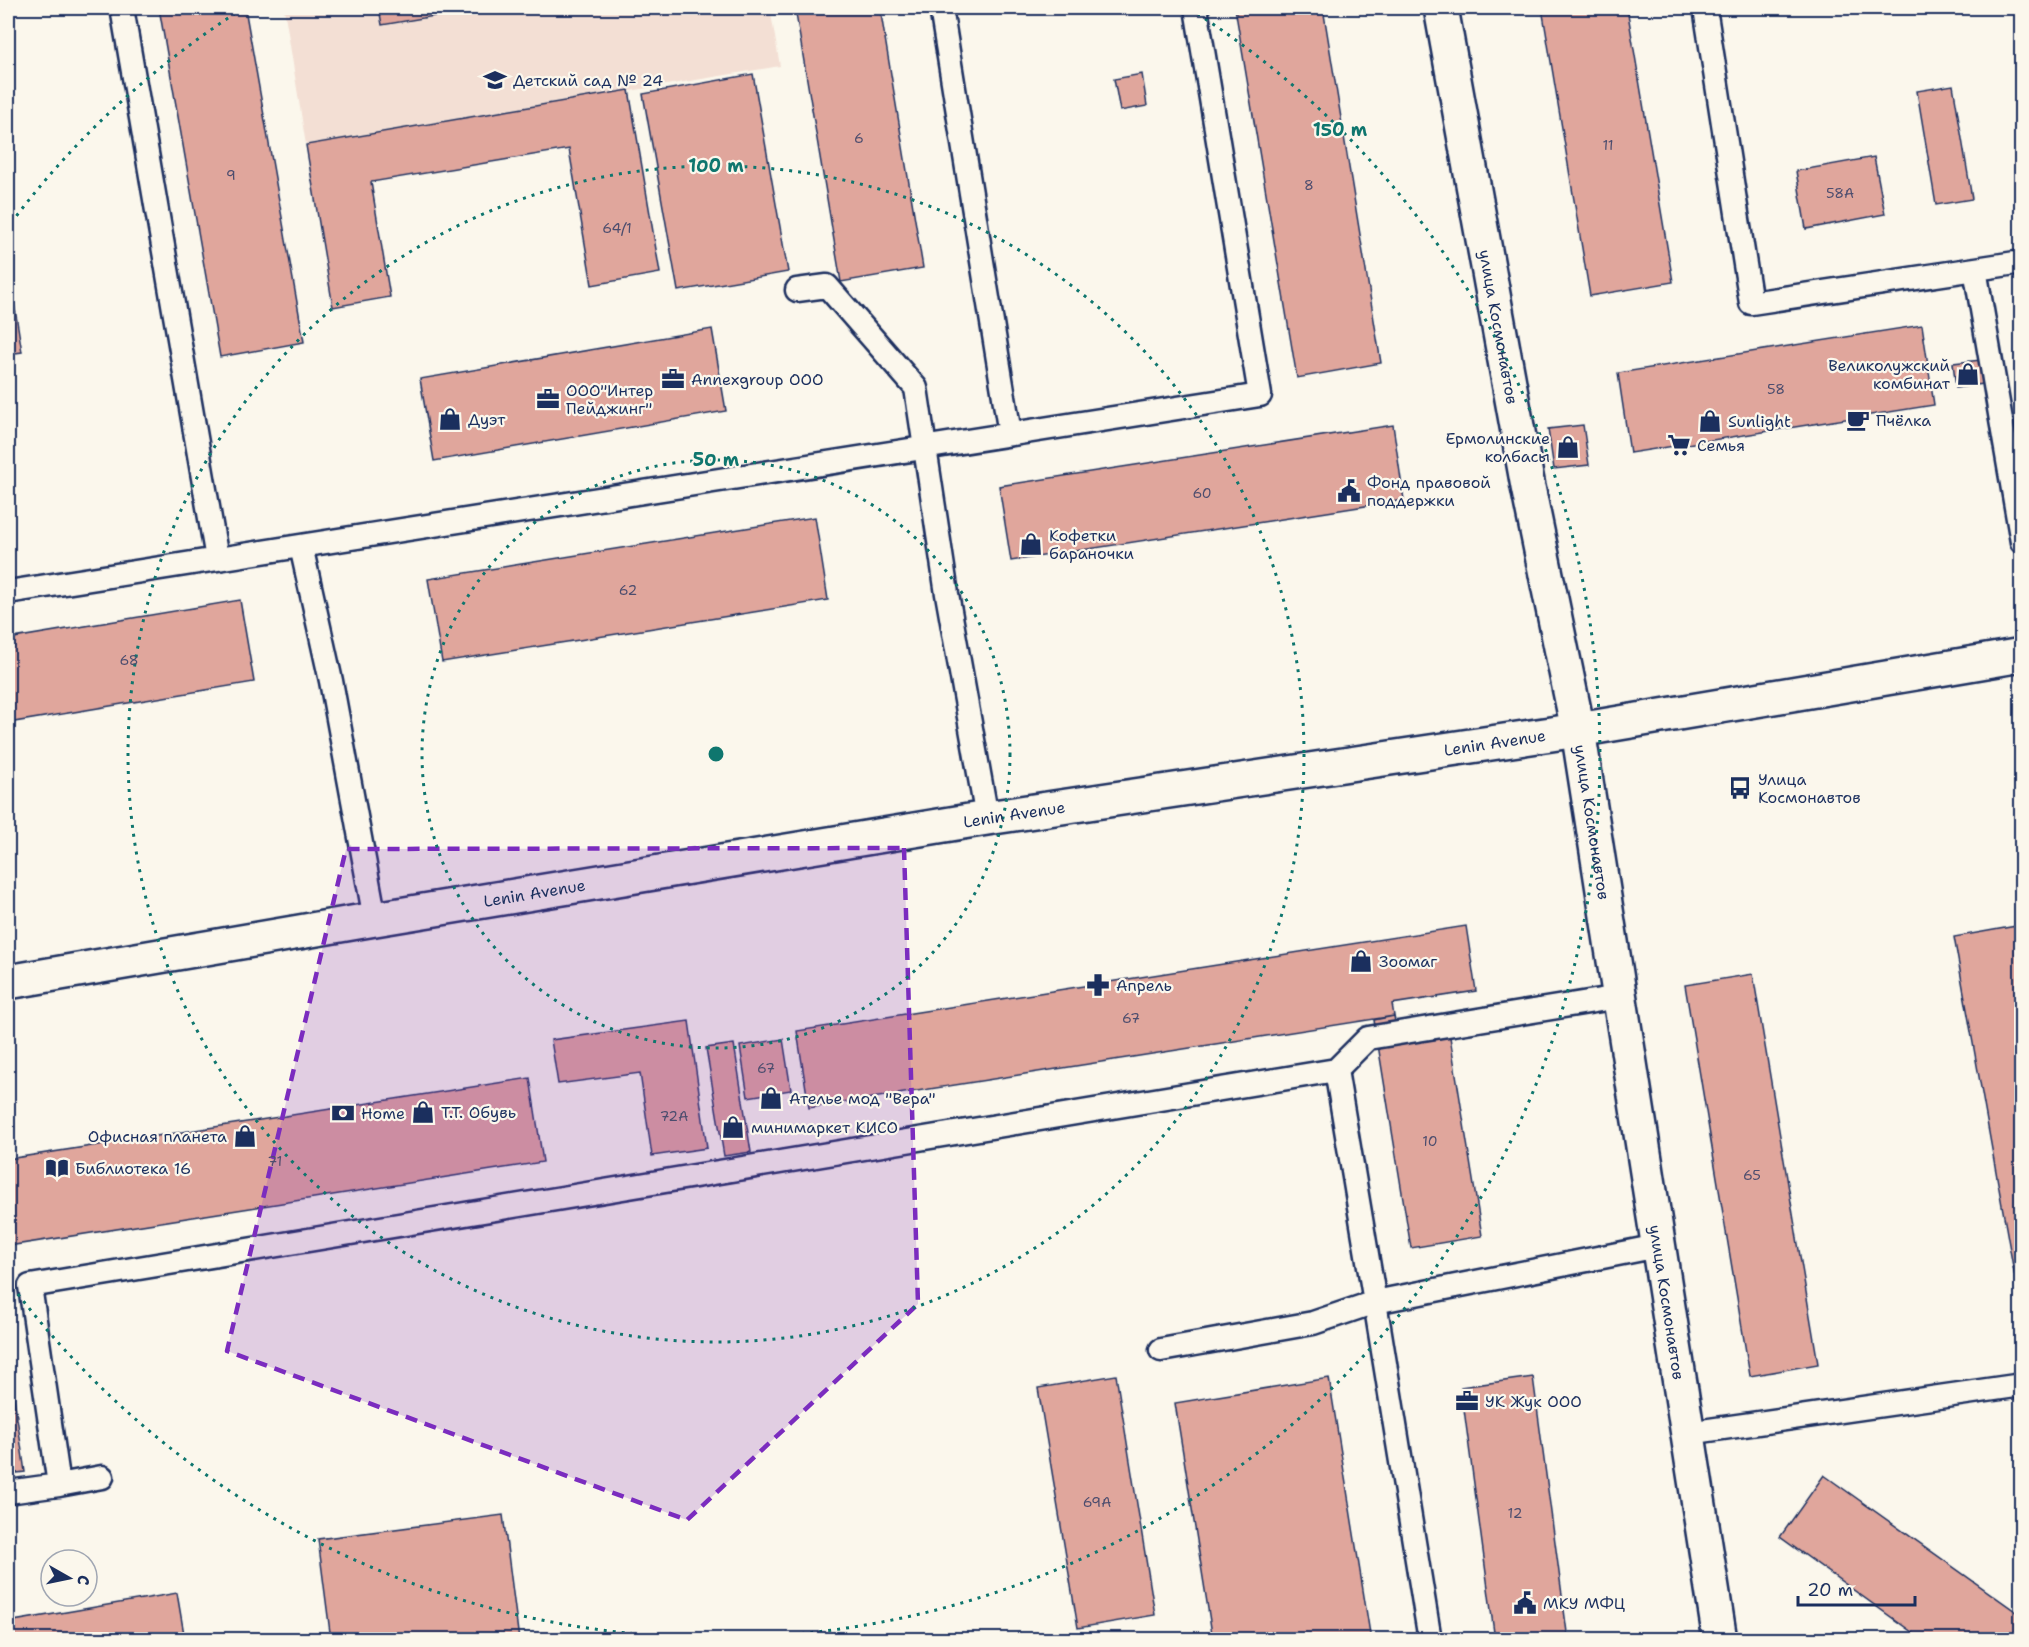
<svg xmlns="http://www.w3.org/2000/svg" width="2029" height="1647" font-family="'Shantell Sans',sans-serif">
<rect width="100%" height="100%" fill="#fbf7ec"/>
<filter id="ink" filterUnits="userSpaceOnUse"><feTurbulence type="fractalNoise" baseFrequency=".0167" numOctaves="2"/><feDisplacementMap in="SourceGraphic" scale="12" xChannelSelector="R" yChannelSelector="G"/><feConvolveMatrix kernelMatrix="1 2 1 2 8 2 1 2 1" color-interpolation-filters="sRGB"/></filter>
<g filter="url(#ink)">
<!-- built -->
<path fill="#f3dfd4" d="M284,8h486l10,58 -474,79z"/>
<!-- building -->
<path fill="#e0a69c" stroke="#1b2f5e" stroke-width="1.5" d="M159,8h86l59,334 -84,15z
M379,8h103l-100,17z
M795,8h85l43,260 -82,14z
M1235,8h88l58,355 -84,15z
M1542,8h85l46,274 -83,14z
M753,74l35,198 -110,19 -35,-197z
M1142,74l5,32 -27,5 -6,-32z
M1953,85l19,114 -36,6 -19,-114z
M629,90l31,183 -68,12 -23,-136 -198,33 19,115 -57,10 -27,-162z
M1874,157l11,57 -79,15 -10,-58z
M8,278h2l12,74 -14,2z
M1922,325l12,80 -304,48 -12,-80z
M712,329l14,82 -292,50 -14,-82z
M1981,360l2,24 -27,4 -3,-25z
M1393,425l11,75 -393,61 -12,-75z
M1583,425l6,40 -35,4 -6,-40z
M815,517l13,83 -386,62 -14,-83z
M240,600l14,82 -246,41v-84z
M2022,925v392l-68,-380z
M1466,926l10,65 -84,13 2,12 -585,92 -12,-77z
M1753,974l65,390 -68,12 -65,-391z
M1394,1016l5,29 51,-8 32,199 -71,12 -37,-228z
M689,1021l18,127 -55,8 -12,-83 -82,11 -7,-44z
M783,1039l8,51 -43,7 -8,-51z
M734,1044l17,108 -27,4 -18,-108z
M530,1078l13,84 -535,84v-87z
M8,1356l17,116 -17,2z
M1116,1375l39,240 -77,13 -40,-240z
M1533,1377l35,263h-73l-34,-253z
M1329,1378l42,262h-158l-38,-237z
M1824,1475l198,141v24h-99l-143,-103z
M503,1515l16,125h-188l-13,-101z
M177,1593l8,47h-177v-18z"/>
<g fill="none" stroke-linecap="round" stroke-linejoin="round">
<!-- lane casing -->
<g stroke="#1b2f5e" stroke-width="27">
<path id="lane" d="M122,8l95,551
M941,8l69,426
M1705,8l46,295 271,-41
M1975,269l47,273
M797,290l30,-4 89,102 31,206 40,224
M301,546l30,135 44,238
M8,592l1252,-197 -64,-387
M1336,1070l32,-32 251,-41
M1161,1350l152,-27 62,-21 55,338
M1688,1433l334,-48
M59,1485l43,-8
M8,1492l51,-7 -29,-199 1306,-216 39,232 283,-56"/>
</g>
<!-- street casing -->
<g stroke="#1b2f5e" stroke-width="38">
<g id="street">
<path id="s1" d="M1441,8l87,479 50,243 142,910"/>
</g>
</g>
<!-- primary casing -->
<g stroke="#1b2f5e" stroke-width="38">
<g id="primary">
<path id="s2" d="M8,982l367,-63 612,-101 591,-88 444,-75"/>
</g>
</g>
<!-- lane -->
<use href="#lane" stroke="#fbf7ec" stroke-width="22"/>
<!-- street -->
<use href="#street" stroke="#fbf7ec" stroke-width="33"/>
<!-- primary -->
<use href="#primary" stroke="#fbf7ec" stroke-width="33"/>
</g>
</g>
<!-- marked area -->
<path fill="#7b2cbf" fill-opacity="0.2" stroke="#7b2cbf" stroke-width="4.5" stroke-dasharray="12 8" stroke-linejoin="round" d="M904,848l14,456 -231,216 -460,-169 119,-502z"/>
<!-- distance rings -->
<g fill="none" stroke="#0f766e" stroke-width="3" stroke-dasharray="3 6">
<circle cx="716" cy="754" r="294"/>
<circle cx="716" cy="754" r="588"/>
<path d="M11 223A883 883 0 0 1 242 9M1190 9A883 883 0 1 1 11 1285"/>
</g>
<!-- icons -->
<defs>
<g id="school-bare" transform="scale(1.8)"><path d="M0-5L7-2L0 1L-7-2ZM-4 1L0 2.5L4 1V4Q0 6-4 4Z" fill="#1b2f5e" stroke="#fbf7ec" stroke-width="2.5" paint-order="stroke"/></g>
<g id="shop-bare" transform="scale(1.8)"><path d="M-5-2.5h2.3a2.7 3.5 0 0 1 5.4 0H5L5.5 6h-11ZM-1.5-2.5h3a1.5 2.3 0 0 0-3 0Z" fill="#1b2f5e" stroke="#fbf7ec" stroke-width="2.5" paint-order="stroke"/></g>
<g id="office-bare" transform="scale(1.8)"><path d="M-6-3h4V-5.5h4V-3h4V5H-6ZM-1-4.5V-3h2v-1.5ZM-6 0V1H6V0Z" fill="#1b2f5e" stroke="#fbf7ec" stroke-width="2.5" paint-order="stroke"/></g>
<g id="cafe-bare" transform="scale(1.8)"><path d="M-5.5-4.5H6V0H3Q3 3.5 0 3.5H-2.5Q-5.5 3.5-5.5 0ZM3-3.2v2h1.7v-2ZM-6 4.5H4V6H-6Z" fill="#1b2f5e" stroke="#fbf7ec" stroke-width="2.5" paint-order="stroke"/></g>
<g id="supermarket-bare" transform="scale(1.8)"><path d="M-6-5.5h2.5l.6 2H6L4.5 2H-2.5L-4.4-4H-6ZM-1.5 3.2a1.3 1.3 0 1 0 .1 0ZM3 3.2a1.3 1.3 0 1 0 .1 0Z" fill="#1b2f5e" stroke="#fbf7ec" stroke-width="2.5" paint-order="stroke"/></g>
<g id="civic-bare" transform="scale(1.8)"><path d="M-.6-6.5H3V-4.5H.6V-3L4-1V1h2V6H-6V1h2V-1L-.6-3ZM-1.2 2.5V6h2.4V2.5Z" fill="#1b2f5e" stroke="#fbf7ec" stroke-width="2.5" paint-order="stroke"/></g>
<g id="bus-bare" transform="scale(1.8)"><path d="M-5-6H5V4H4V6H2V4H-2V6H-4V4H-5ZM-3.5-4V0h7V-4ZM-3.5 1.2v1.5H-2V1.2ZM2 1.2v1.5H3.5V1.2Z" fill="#1b2f5e" stroke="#fbf7ec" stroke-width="2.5" paint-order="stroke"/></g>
<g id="pharmacy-bare" transform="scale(1.8)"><path d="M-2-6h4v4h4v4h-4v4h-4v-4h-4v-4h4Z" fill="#1b2f5e" stroke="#fbf7ec" stroke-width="2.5" paint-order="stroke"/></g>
<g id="bank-bare" transform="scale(1.8)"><path d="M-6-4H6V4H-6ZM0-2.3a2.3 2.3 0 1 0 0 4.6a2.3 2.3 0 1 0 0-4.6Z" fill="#1b2f5e" stroke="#fbf7ec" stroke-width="2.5" paint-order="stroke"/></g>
<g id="library-bare" transform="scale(1.8)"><path d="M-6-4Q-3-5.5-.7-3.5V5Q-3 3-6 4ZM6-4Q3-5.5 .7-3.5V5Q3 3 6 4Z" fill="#1b2f5e" stroke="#fbf7ec" stroke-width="2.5" paint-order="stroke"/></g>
</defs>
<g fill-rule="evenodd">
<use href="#school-bare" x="495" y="80"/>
<use href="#shop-bare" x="1968" y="374"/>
<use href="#office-bare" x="673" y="379"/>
<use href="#office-bare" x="548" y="399"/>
<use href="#shop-bare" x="450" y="419"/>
<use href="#cafe-bare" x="1858" y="420"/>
<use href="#shop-bare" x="1710" y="421"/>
<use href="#supermarket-bare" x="1679" y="445"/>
<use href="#shop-bare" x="1568" y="447"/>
<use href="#civic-bare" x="1349" y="491"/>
<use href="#shop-bare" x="1031" y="544"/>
<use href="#bus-bare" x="1740" y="788"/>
<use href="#shop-bare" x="1361" y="961"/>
<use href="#pharmacy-bare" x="1098" y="985"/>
<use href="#shop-bare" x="771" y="1098"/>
<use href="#shop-bare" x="423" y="1112"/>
<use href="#bank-bare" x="343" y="1113"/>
<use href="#shop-bare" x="733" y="1127"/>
<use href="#shop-bare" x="245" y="1136"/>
<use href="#library-bare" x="57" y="1168"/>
<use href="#office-bare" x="1467" y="1401"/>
<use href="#civic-bare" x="1525" y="1603"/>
</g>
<g text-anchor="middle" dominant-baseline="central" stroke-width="4.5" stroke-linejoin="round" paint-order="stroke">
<!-- number labels -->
<g font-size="14" fill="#4c4d6e">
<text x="859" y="138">6</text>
<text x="1608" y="145">11</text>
<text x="231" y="175">9</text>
<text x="1309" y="185">8</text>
<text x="1840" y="193">58А</text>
<text x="617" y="228">64/1</text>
<text x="1776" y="389">58</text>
<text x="1202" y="493">60</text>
<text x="628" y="590">62</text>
<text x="129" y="660">68</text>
<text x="1131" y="1018">67</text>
<text x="766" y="1068">67</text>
<text x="674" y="1116">72А</text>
<text x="1430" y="1141">10</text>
<text x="275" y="1161">71</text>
<text x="1752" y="1175">65</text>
<text x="1097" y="1502">69А</text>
<text x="1515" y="1513">12</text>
</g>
<!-- poi labels -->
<g font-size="16" fill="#1b2f5e" stroke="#fbf7ec" text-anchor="start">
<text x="513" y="80">Детский сад № 24</text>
<text x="1950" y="365" text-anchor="end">Великолужский<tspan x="1950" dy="18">комбинат</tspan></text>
<text x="691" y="379">Annexgroup ООО</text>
<text x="566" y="390">ООО"Интер<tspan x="566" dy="18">Пейджинг"</tspan></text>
<text x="468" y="419">Дуэт</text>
<text x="1876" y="420">Пчёлка</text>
<text x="1728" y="421">Sunlight</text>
<text x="1550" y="438" text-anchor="end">Ермолинские<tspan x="1550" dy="18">колбасы</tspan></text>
<text x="1697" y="445">Семья</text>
<text x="1367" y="482">Фонд правовой<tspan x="1367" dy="18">поддержки</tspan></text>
<text x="1049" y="535">Кофетки<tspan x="1049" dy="18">бараночки</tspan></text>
<text x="1758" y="779">Улица<tspan x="1758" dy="18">Космонавтов</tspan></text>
<text x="1379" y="961">Зоомаг</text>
<text x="1116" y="985">Апрель</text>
<text x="789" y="1098">Ателье мод "Вера"</text>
<text x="441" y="1112">Т.Т. Обувь</text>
<text x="361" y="1113">Home</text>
<text x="751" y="1127">минимаркет КИСО</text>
<text x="227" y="1136" text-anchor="end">Офисная планета</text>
<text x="75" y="1168">Библиотека 16</text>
<text x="1485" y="1401">УК Жук ООО</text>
<text x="1543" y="1603">МКУ МФЦ</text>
</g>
<!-- street labels -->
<g font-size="16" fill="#1b2f5e" stroke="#fbf7ec">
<text stroke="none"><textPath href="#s1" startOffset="324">улица Космонавтов</textPath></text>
<text stroke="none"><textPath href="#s2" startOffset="1506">Lenin Avenue</textPath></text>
<text stroke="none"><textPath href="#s2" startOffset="1020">Lenin Avenue</textPath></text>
<text stroke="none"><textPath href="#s1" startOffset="828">улица Космонавтов</textPath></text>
<text stroke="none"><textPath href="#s2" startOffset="534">Lenin Avenue</textPath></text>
<text stroke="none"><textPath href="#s1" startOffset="1314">улица Космонавтов</textPath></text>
</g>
</g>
<circle cx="716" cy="754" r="9" fill="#0f766e" stroke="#fbf7ec" stroke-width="3"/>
<g font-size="18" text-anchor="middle" font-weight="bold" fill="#0f766e" stroke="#fbf7ec" stroke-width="4.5" stroke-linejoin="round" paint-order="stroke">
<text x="1340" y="136">150 m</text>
<text x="716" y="172">100 m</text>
<text x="716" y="466">50 m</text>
</g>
<!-- margin -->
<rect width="2029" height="1647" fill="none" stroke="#fbf7ec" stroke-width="30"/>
<rect x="15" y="15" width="1999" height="1617" fill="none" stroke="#1b2f5e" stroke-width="2" filter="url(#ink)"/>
<!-- north arrow -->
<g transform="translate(69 1578) rotate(99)"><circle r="28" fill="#fbf7ec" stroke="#a1a7b3" stroke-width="1.5"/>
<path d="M0-4.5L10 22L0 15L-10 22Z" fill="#1b2f5e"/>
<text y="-9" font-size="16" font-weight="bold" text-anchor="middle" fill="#1b2f5e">С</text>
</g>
<!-- scale -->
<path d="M1798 1596v9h117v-9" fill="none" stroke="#1b2f5e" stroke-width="3"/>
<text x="1807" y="1596" font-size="18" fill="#1b2f5e" stroke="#fbf7ec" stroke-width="4.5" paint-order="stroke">20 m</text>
</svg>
